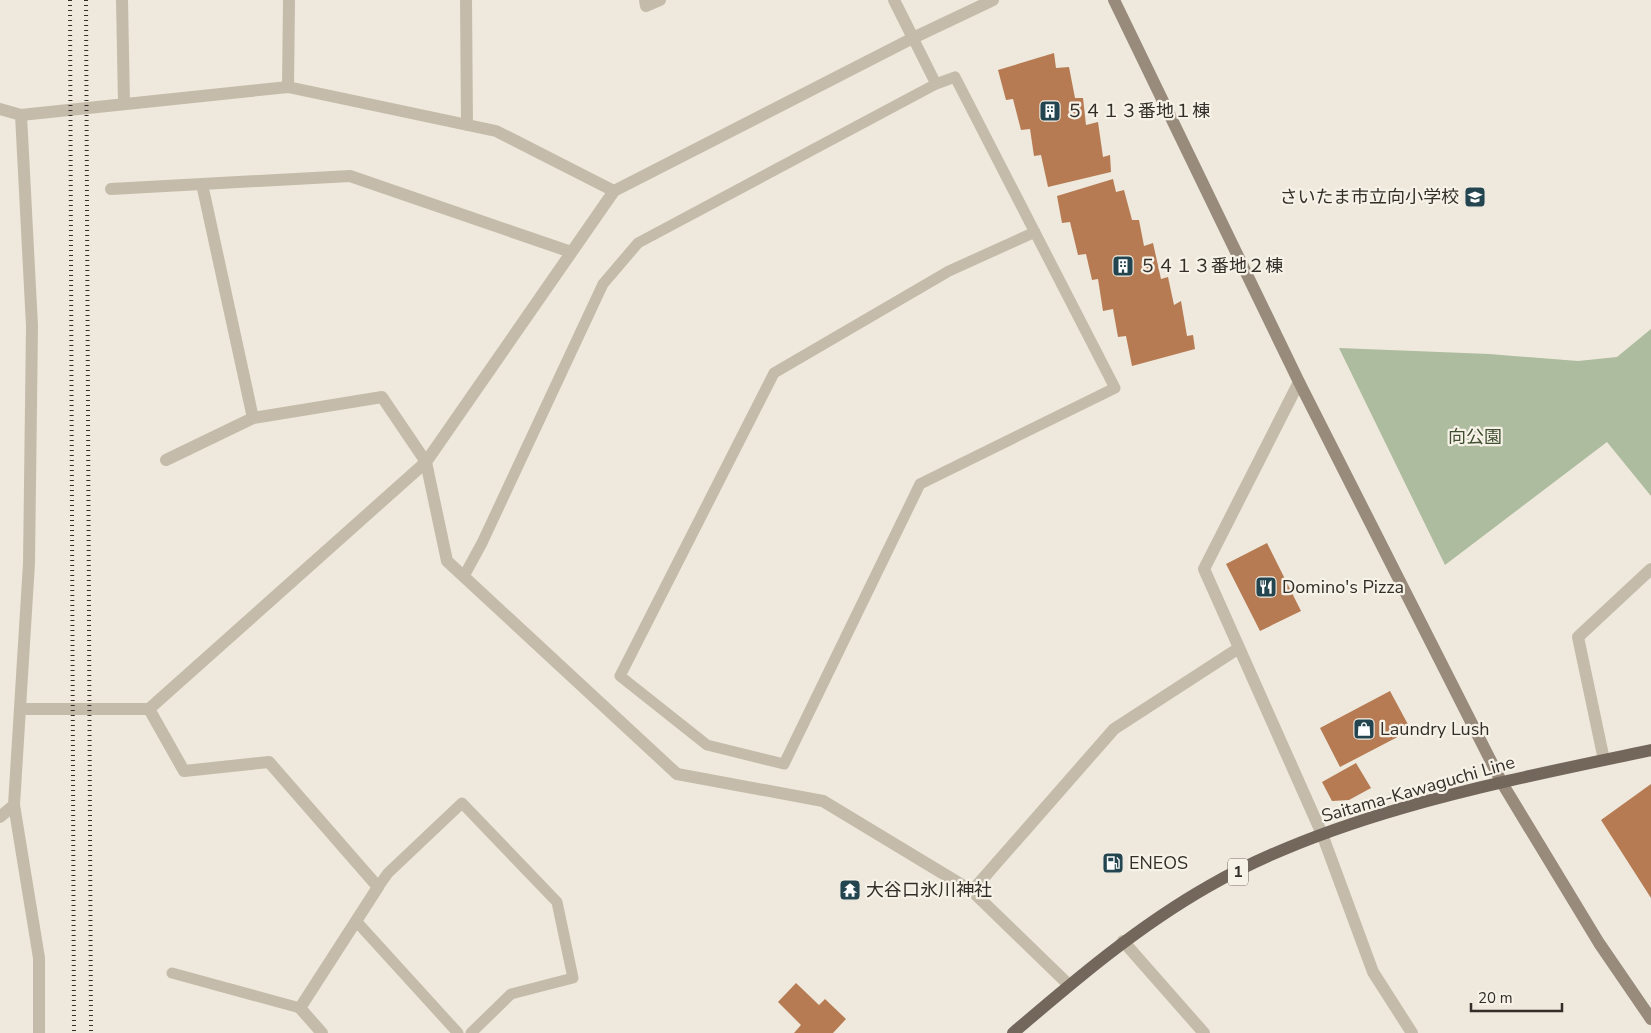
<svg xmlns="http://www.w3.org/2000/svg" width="1651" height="1033" font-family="'Nunito Sans','Noto Sans JP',sans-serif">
<rect width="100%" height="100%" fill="#eee9dc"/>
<!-- green -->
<path fill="#adbb9e" d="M1651,329v167l-44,-54 -162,123 -106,-217 150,6 89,7 39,-4z"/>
<!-- building -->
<path fill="#b67b53" d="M1054,53l2,15 13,-1 6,31h8l3,27 12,-3 5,35 7,-2 1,17 -63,15 -7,-32 -7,1 -4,-27 -9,1 -8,-31 -7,1 -8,-30z
M1113,179l3,13 8,-2 8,30h7l5,26 9,-3 8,36 7,-2 6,28 7,-4 6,35 6,-1 2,14 -63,17 -6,-30 -8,1 -5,-28 -10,2 -5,-32 -6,1 -6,-26 -8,1 -8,-33 -8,1 -5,-27z
M1267,543l34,68 -41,20 -34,-67z
M1390,691l21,39 -71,37 -20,-39z
M1356,763l15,25 -22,12 -17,1 -10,-19z
M1651,784v114l-50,-78z
M796,983l23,22 6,-6 21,20 -13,14h-39l7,-8 -23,-23z"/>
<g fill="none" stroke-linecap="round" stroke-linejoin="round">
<!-- lane -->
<path stroke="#c5bbaa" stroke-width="11" d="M913,38l23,46
M464,576l18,-33 121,-259 35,-41 298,-159 19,-7 160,311 -195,96 -136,280 -77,-19 -87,-69 154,-303 175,-102 86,-39
M378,887l10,-14 74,-70 95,99 16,76 -62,16 -40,39
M356,921l102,112
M172,973l128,35"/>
<!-- street -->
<path stroke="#c5bbaa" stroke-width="12" d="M122,0l2,104
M466,0l1,125
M645,0l1,6 14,-6
M894,0l19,38
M288,87l1,-87
M0,109l21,6 267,-28 208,44 118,60
M21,115l11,211 -3,237 -15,242 25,153v75
M202,184l51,234
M111,189l239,-13 221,76
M1299,382l-95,187 118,265 51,138 39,61
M166,460l87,-42 129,-21 44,65 21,99 230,213 146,27 149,90 97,94
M20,709h129
M1604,760l-26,-123 73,-68
M0,817l14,-12
M972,891l142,-162 125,-81
M1123,941l81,92
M322,1033l-22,-25 78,-121 -109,-125 -85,9 -35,-62 277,-247 188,-271 299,-153 80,-38"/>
<!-- secondary -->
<path stroke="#988b7c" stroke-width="12" d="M1114,0l185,382 203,401 97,160 52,76"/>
<!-- primary -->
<path stroke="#73675b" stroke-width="12" d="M1013,1033c62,-53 124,-106 196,-147 129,-74 297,-105 442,-136"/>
<!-- rail -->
<path stroke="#332e28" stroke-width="4" stroke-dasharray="1 4" stroke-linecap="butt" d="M70,0l4,1033
M86,0l5,1033"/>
</g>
<!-- icons -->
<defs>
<g id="building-square" transform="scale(1.125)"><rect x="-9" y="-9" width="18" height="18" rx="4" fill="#23454f" stroke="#f7f2e8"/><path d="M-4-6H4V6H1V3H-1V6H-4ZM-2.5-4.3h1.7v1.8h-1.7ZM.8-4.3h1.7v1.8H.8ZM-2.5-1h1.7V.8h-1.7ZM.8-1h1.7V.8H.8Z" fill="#fff"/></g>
<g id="school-square" transform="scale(1.125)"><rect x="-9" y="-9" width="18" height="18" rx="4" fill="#23454f" stroke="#f7f2e8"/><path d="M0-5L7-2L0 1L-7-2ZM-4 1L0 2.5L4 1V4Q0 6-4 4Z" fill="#fff"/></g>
<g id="restaurant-square" transform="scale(1.125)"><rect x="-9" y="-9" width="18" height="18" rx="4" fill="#23454f" stroke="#f7f2e8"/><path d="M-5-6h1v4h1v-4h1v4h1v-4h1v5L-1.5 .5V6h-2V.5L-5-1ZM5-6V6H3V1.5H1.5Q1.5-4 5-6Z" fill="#fff"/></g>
<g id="shop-square" transform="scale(1.125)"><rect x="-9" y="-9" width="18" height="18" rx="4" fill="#23454f" stroke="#f7f2e8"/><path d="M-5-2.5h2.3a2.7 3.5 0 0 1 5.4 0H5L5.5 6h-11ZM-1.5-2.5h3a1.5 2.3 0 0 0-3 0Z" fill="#fff"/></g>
<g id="fuel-square" transform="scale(1.125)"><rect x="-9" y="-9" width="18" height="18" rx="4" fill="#23454f" stroke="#f7f2e8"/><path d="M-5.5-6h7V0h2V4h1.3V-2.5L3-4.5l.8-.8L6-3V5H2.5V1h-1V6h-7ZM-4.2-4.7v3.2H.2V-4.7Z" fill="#fff"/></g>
<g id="temple-square" transform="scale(1.125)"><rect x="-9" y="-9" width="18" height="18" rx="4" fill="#23454f" stroke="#f7f2e8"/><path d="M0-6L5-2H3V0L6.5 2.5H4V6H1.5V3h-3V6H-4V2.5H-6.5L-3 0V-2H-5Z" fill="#fff"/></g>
</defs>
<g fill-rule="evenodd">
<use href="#building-square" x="1050" y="111"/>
<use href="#school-square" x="1475" y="197"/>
<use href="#building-square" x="1123" y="266"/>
<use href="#restaurant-square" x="1266" y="587"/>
<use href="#shop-square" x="1364" y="729"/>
<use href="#fuel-square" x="1113" y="863"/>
<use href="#temple-square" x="850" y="890"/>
</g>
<g text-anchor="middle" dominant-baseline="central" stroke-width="4.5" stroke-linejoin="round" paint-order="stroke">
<!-- shield labels -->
<rect fill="#f7f2e8" stroke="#6e6962" stroke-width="1" x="1228" y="858.5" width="20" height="27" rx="4"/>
<g font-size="16" font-weight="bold" fill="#332e28">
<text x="1238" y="872">1</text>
</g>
<!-- poi labels -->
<g font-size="18" fill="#332e28" stroke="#f7f2e8" text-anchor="start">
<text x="1066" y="111">５４１３番地１棟</text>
<text x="1459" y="197" text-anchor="end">さいたま市立向小学校</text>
<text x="1139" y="266">５４１３番地２棟</text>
<text x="1282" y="587">Domino's Pizza</text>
<text x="1380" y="729">Laundry Lush</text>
<text x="1129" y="863">ENEOS</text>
<text x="866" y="890">大谷口氷川神社</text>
</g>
<!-- park labels -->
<g font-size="18" fill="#3e4e2f" stroke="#f7f2e8">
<text x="1475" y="437">向公園</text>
</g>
<!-- street labels -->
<g font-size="18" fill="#332e28" stroke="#f7f2e8">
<text transform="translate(1418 789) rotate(-16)">Saitama-Kawaguchi Line</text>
</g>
</g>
<!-- scale -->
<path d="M1471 1003v8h91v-8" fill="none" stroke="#332e28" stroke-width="2.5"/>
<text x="1478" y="1003" font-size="15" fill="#332e28" stroke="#f7f2e8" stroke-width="4" paint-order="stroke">20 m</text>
</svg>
